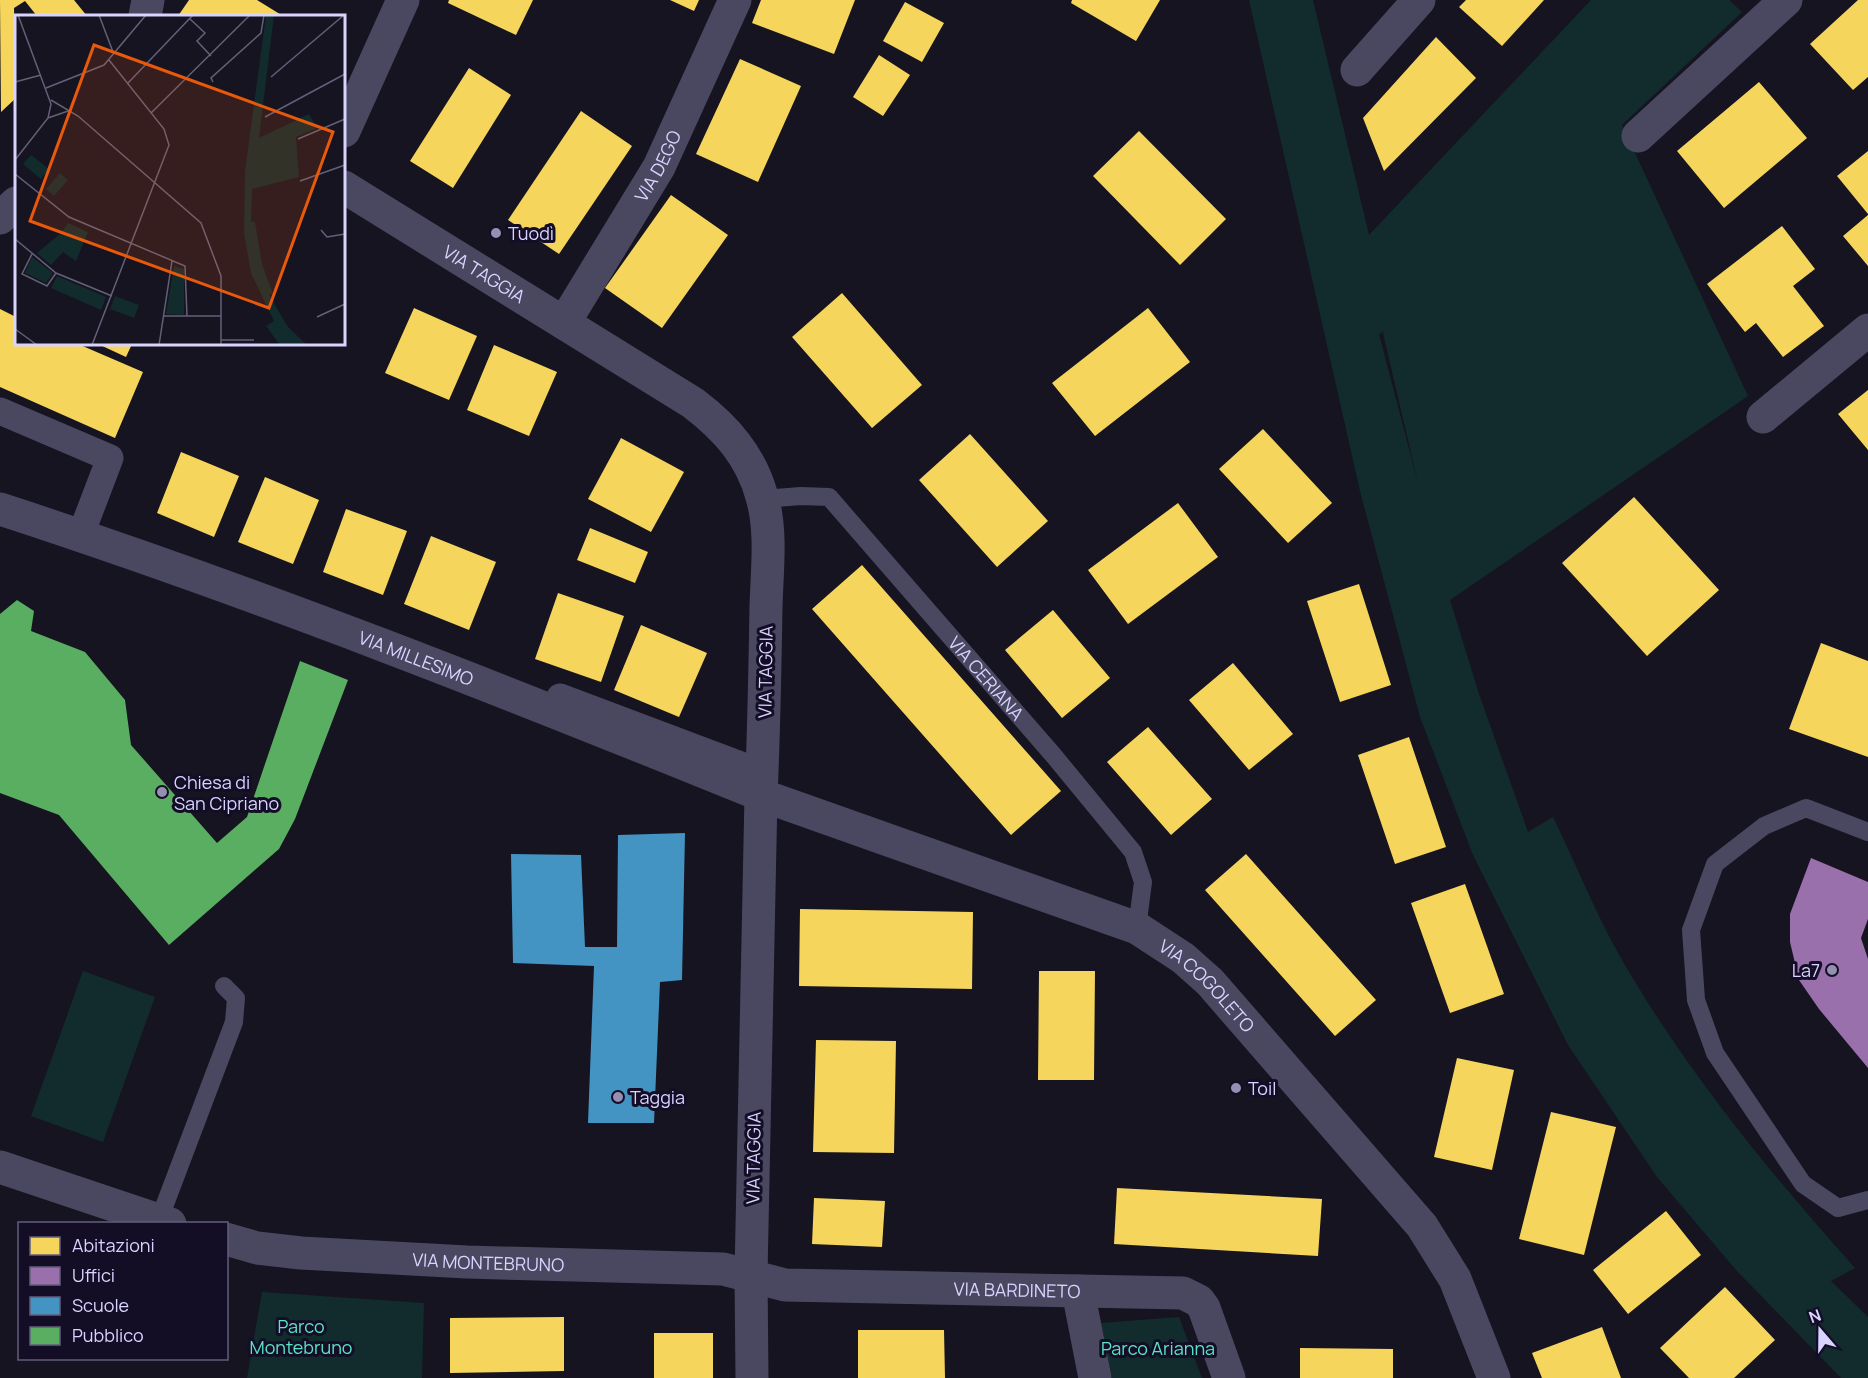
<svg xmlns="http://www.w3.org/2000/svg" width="1868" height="1378" font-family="Manrope,sans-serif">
<rect width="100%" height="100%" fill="#161420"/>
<!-- green -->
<path fill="#122c2e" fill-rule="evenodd" d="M1249,0h64l56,235 222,-235h138l13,12 -120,113 126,271 -298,204 29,94 49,138 25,-15c23,47 43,98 69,143 65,112 147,212 233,308l-24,13 37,36v61h-27l-104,-107 -80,-94 -89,-132 -95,-190 -53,-138 -36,-136 -24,-90zM1385,331l-2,2 35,150 -39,-149z
M83,971l72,26 -52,145 -72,-26z
M262,1292l162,11 -2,75h-175z
M1179,1317l23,61h-90l-11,-55z"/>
<!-- homes -->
<path fill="#f6d55c" d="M0,0h74l13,16h-50l-12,-15 -11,7 2,90 -15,14z
M189,0h68l26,16h-105z
M449,0h84l-17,35 -68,-32z
M670,0h29l-5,11z
M761,0h94l-21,54 -82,-31z
M1072,0h88l-24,41 -65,-38z
M1466,0h78l-42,46 -43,-39z
M1858,0h10v77l-15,13 -43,-46z
M905,2l39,21 -22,39 -39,-21z
M1436,37l40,41 -92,93 -21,-53z
M879,55l31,20 -27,41 -30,-19z
M740,59l61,27 -43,96 -62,-28z
M469,68l42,27 -58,93 -43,-27z
M1759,82l48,56 -83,70 -47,-57z
M581,111l51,35 -73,108 -51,-34z
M1139,131l87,88 -46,46 -87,-89z
M1868,151v63l-31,-38z
M671,195l57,40 -66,93 -57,-40z
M1868,215v51l-25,-30z
M1782,226l33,43 -22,17 31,40 -41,31 -27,-34 -11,9 -38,-48z
M842,293l80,92 -50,43 -80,-91z
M414,308l63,28 -28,64 -64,-27z
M1148,308l42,54 -95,74 -43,-53z
M0,309l16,8v27h62l65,28 -28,66 -115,-51z
M98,344h34l-6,13z
M494,345l63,27 -28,64 -62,-26z
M1868,390v60l-30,-36z
M1263,429l69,74 -44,40 -69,-74z
M970,434l78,87 -51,46 -78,-87z
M621,438l63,34 -33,60 -63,-33z
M181,452l58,24 -25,61 -57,-24z
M265,477l54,23 -26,64 -55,-22z
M1634,497l85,93 -72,66 -85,-93z
M1178,503l40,54 -90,67 -40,-54z
M346,509l61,22 -24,64 -60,-23z
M590,528l58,24 -13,31 -58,-23z
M431,536l65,26 -27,68 -65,-26z
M862,565l199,226 -50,44 -199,-226z
M1359,584l32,101 -51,17 -33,-101z
M558,593l66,23 -23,66 -66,-23z
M1053,610l57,68 -48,40 -57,-68z
M641,625l66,28 -28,64 -65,-27z
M1821,643l47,18v96l-79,-28z
M1233,663l60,71 -44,36 -60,-70z
M1148,727l64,72 -41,36 -64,-73z
M1409,737l37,110 -51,17 -37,-109z
M1246,854l130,146 -41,36 -130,-146z
M1465,884l39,110 -54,19 -39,-110z
M800,909l173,3 -1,77 -173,-3z
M1039,971h56l-1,109h-56z
M816,1040l80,1 -2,112 -81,-1z
M1457,1058l57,12 -22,100 -58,-13z
M1551,1112l65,15 -32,128 -65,-16z
M1117,1188l205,11 -4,57 -204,-12z
M814,1198l71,3 -3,46 -70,-3z
M1666,1211l35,44 -73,59 -35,-44z
M1725,1287l50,53 -41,38h-45l-29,-30z
M564,1317v54l-114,2v-55z
M1602,1327l19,51h-79l-10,-25z
M858,1330h86l1,48h-87z
M654,1333h59v45h-59z
M1300,1348l93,1v29h-93z"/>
<!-- offices -->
<path fill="#9970ab" d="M1811,858l57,24v37l-7,19 7,21v109l-49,-59 -20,-29 -9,-38v-28z"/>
<!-- schools -->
<path fill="#4393c3" d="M685,833l-3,147 -22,2 -6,141h-66l6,-157 -81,-3 -2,-109 70,1 4,92h32l1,-112z"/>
<!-- public -->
<path fill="#5aae61" d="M17,600l17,11 -3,20 54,21 40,48 6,45 86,98 30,-26 53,-156 48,19 -53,139 -16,30 -110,96 -110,-130 -59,-22v-179z"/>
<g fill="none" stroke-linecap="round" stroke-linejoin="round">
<!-- service -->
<g stroke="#4a4861" stroke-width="18">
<path id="s1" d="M763,499l38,-3 28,1 225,259 79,96 10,30 -6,46"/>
<path d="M1868,832l-62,-24 -42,18 -49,38 -24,66 5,70 19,53 88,131 35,24 30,-8"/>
<path d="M159,1220l75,-198 2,-24 -12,-12"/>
</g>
<!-- pedestrian -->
<path stroke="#4a4861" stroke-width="27" d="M0,411l110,47 -24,63
M560,697l202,76"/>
<!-- minor -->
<g stroke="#4a4861" stroke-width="33">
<path d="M145,16l3,-16"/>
<path d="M1357,70l62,-70"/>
<path d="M344,131l59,-131"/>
<path d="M1638,136l148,-136"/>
<path id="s2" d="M564,323l95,-156 76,-167"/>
<path d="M1763,417l105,-87"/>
<path id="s3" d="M0,509c258,84 510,184 761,286l-10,480 1,103"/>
<path d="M0,1167l170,57"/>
<path id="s4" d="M226,1239l31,9 44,5 166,9 256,7 62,16 398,8 16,8 5,7 25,70"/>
<path d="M1078,1291l17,87"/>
</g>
<!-- tertiary -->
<g stroke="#4a4861" stroke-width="33">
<path id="s5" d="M344,187l349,216c33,25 58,53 69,94 10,34 5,74 4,109 -1,63 -2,126 -5,189l376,133 46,30 27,24 212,244 33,53 39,99"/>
<path d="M0,218l16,-15"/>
</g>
</g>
<!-- markers -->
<g fill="#9590b1" stroke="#130e26" stroke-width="2">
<circle cx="496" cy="233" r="6"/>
<circle cx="162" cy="792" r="6"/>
<circle cx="1832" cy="970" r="6"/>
<circle cx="1236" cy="1088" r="6"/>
<circle cx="618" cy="1097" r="6"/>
</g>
<g text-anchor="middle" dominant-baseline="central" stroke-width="6" stroke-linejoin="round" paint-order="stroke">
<!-- street labels -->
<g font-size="18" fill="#d9d3ff" stroke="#130e26">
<text stroke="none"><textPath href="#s2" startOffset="183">VIA DEGO</textPath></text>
<text stroke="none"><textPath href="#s5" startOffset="165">VIA TAGGIA</textPath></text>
<text stroke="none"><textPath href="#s3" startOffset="442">VIA MILLESIMO</textPath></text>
<text transform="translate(765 672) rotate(-89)">VIA TAGGIA</text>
<text stroke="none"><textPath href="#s1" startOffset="306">VIA CERIANA</textPath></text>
<text stroke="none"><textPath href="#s5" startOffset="1318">VIA COGOLETO</textPath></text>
<text transform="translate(753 1158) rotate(-89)">VIA TAGGIA</text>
<text stroke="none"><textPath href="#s4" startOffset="264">VIA MONTEBRUNO</textPath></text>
<text stroke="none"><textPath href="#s4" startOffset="795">VIA BARDINETO</textPath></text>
</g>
<!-- poi labels -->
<g font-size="18" fill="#d9d3ff" stroke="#130e26" text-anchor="start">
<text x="508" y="233">Tuodì</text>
<text x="174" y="782">Chiesa di<tspan x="174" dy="21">San Cipriano</tspan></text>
<text x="1820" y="970" text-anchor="end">La7</text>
<text x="1248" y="1088">Toil</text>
<text x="630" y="1097">Taggia</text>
</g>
<!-- park labels -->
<g font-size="18" fill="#59e4c5" stroke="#130e26">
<text x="301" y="1326">Parco<tspan x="301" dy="21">Montebruno</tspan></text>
<text x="1158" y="1348">Parco Arianna</text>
</g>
</g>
<!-- overview -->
<g transform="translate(15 15)">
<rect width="330" height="330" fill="#161420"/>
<path d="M251,0h8l-15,123 50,-24 8,14 -21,9 3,40 -47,12 -1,33h4l7,42 11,30 -4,1 19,32 19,18h-27l-14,-19 8,-5 -23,-48 -7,-40 1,-62zM16,140l18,14 -8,10 -18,-15zM45,158l8,7 -14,16 -8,-7zM53,208l20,9 -12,29 -13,-9 -12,13 -14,-12 24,-20zM17,242l21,16 -7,10 -21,-10zM159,251l10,3v46l-18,-1zM42,261l49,21 -5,13 -50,-22zM100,281l24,9 -5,13 -24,-9z" fill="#122c2e"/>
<path fill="none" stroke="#646079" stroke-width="1.5" d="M84,0l14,37M175,4l15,14 -8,8 14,15M256,62l73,-62M0,67l26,-7M198,67l-2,-4 50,-45 3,-18M113,68l65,-68M31,73l58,-23 42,-50M36,85l27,16 123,107 20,53v69M136,98l99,-98M250,102l80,-43M33,103l23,-8M283,124l47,-20M0,145l33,-42 3,-14 -33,-89M0,159l54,43 116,49 2,50M285,166l45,-16M306,215l6,7 18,-3M0,224l41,34 56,23M17,239l-10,20 25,12 9,-13M148,301h58M302,302l28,-13M0,314l22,16M206,325h33M77,330l77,-200 -5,-16 -55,-69M144,330l13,-84"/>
<path fill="#e8590c" fill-opacity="0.15" stroke="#e8590c" stroke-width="3" d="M79,30l239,87 -64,176 -239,-87z"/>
<rect width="330" height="330" fill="none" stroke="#d9d3ff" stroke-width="3"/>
</g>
<!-- legend -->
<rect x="18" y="1222" width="210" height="138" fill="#130e26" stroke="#625d7d" stroke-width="1.5"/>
<rect x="30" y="1237" width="30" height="18" fill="#f6d55c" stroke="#625d7d" stroke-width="1.5"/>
<text x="72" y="1252" font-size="18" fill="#d9d3ff">Abitazioni</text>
<rect x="30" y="1267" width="30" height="18" fill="#9970ab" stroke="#625d7d" stroke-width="1.5"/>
<text x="72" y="1282" font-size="18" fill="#d9d3ff">Uffici</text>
<rect x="30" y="1297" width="30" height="18" fill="#4393c3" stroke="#625d7d" stroke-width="1.5"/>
<text x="72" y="1312" font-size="18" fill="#d9d3ff">Scuole</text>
<rect x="30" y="1327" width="30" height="18" fill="#5aae61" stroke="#625d7d" stroke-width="1.5"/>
<text x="72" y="1342" font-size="18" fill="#d9d3ff">Pubblico</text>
<!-- north arrow -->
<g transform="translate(1820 1330) rotate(340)" stroke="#130e26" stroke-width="4.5" paint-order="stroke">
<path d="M0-4.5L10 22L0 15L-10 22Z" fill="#d9d3ff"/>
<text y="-9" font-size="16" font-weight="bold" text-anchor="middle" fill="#d9d3ff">N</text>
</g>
</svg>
